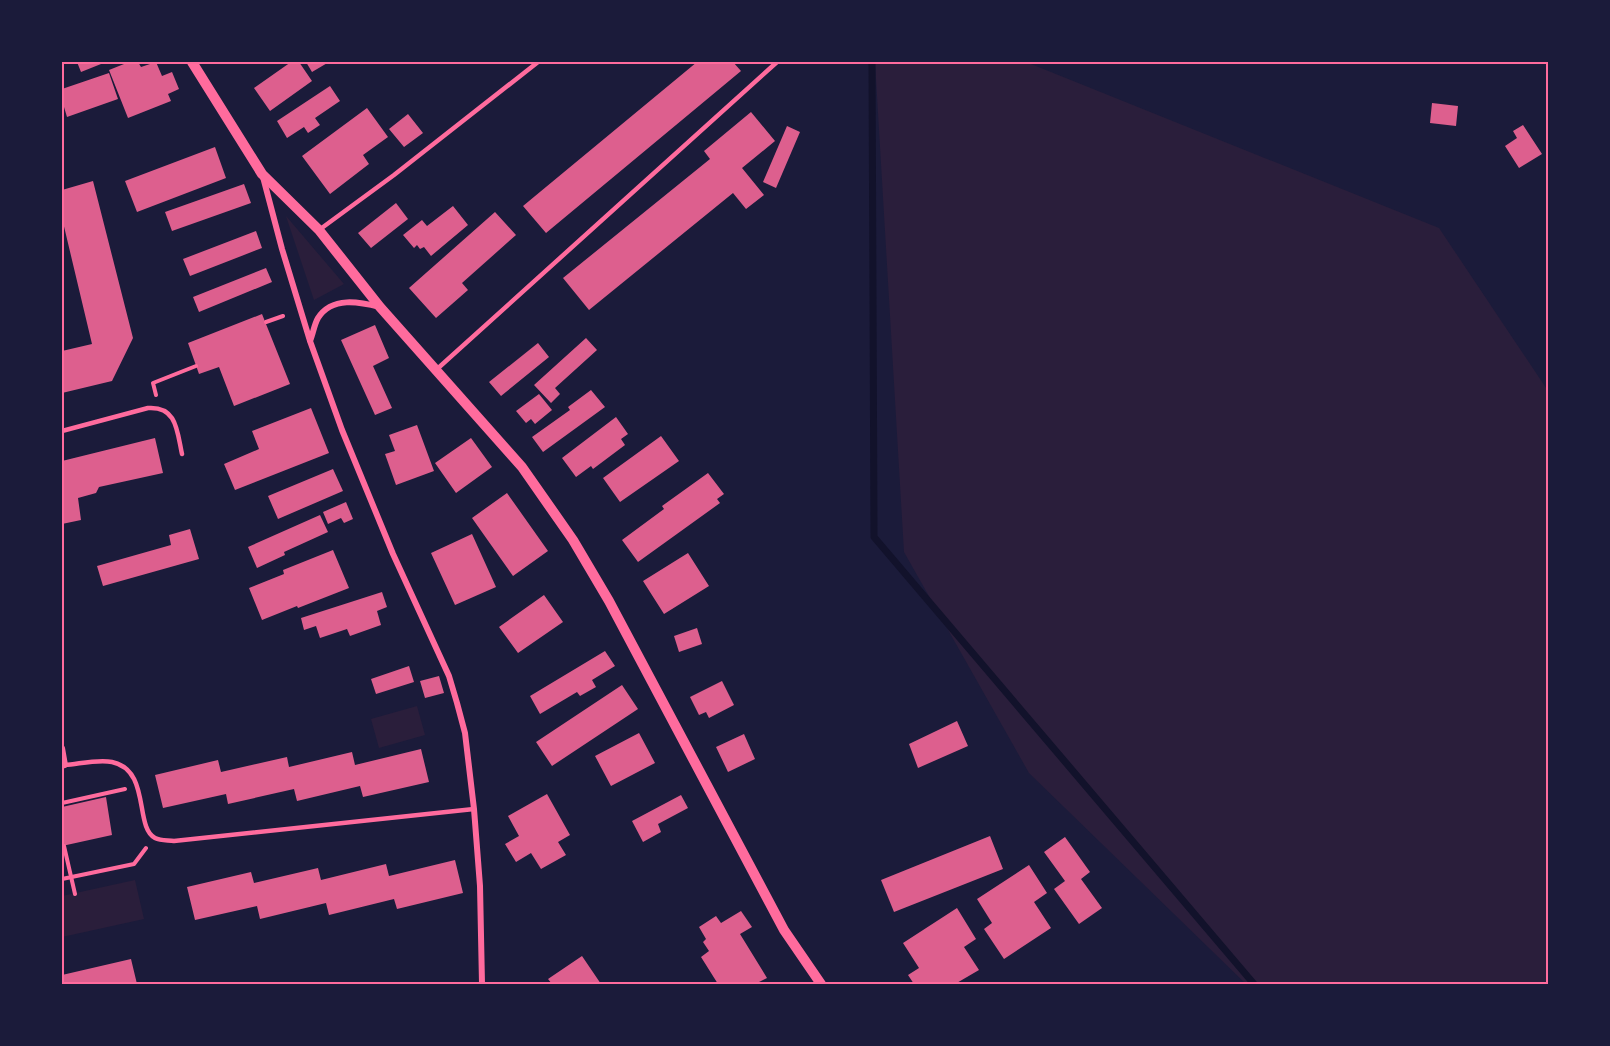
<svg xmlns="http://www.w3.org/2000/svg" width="1610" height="1046" font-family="'Exo 2',sans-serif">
<rect width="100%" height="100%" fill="#1b1b3a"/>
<!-- green -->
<path fill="#2a1e3b" d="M875,62h151l413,166 109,163v593h-302l-217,-211 -125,-221z
M286,216l58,68 -30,16z
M417,706l8,29 -46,13 -8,-29z
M135,880l9,39 -82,18v-41z"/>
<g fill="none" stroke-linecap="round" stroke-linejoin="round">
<!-- stream -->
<path stroke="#12122b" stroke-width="7" d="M872,62l2,475 380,447"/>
</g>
<!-- building -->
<path fill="#dd5f8e" d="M77,62h29l-25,10z
M129,62h9l3,5 15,-5 6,14 10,-4 7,17 -11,5 3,7 -43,17 -19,-48z
M291,62h8l13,19 -42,30 -16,-23z
M306,62h23l-17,10z
M697,62h36l8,9 -195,162 -23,-27z
M109,73l9,26 -51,18 -3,-10 -2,1v-19z
M330,86l10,15 -25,17 5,7 -12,8 -4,-6 -17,11 -10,-17z
M1432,103l26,3 -2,20 -26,-3z
M367,108l21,29 -25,18 6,9 -39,30 -28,-38z
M751,112l24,29 -33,27 22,27 -18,14 -13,-16 -144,117 -26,-32 147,-119 -6,-8z
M408,114l15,19 -19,14 -15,-18z
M1523,125l19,29 -23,14 -14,-22 12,-8 -4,-7z
M787,126l13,6 -24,56 -13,-6z
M215,147l11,31 -89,34 -12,-31z
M93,181l40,157 -21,43 -50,12v-42l30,-7 -30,-126v-28z
M244,184l7,19 -79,28 -7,-19z
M396,203l12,16 -37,29 -13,-15z
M453,206l15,19 -37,31 -7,-9 -4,2 -3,-4 -3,3 -11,-13 19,-15 5,6z
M495,212l21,23 -54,48 6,7 -32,28 -27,-30z
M256,231l6,17 -72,28 -7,-17z
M266,268l6,14 -73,30 -6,-15z
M262,314l28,70 -56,22 -15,-39 -20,7 -11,-31z
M375,325l14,33 -16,8 19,42 -17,7 -34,-75z
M586,338l11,12 -42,38 5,6 -9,9 -17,-18z
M538,343l11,14 -48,39 -12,-14z
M591,390l14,17 -62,45 -11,-15 38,-27 -2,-3z
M539,394l13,16 -17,14 -4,-5 -5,4 -10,-12z
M311,408l18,45 -94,37 -11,-26 35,-15 -7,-18z
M616,417l12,17 -7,5 4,6 -32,24 -2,-3 -15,11 -14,-19z
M417,425l17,46 -38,14 -11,-31 10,-3 -6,-16z
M661,436l18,25 -59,41 -17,-24z
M155,438l8,35 -64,14 -3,6 -18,5 3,22 -19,4v-63z
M471,438l21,29 -36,26 -21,-30z
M333,469l10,22 -65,28 -10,-23z
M708,473l16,21 -7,5 3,4 -82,59 -16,-22 42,-31 -2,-3z
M507,493l41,58 -35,25 -41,-58z
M346,502l7,17 -9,4 -3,-5 -13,6 -5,-12z
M320,515l8,17 -44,20 1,3 -28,13 -9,-21z
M190,529l9,30 -96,27 -6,-20 74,-21 -2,-10z
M472,534l24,53 -41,18 -24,-52z
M333,550l16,38 -51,20 -1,-2 -35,14 -13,-32 35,-14 -1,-4z
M688,553l21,33 -45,28 -21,-33z
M382,592l5,15 -10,4 4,14 -31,11 -3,-7 -27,9 -4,-12 -12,4 -3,-12z
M544,595l19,27 -45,31 -19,-26z
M697,628l5,16 -23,8 -5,-16z
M605,651l10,15 -23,14 4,7 -16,9 -3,-4 -37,22 -10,-18z
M409,666l5,16 -38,12 -5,-15z
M439,676l5,17 -19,5 -5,-17z
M722,681l12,24 -25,13 -3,-6 -7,3 -9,-18z
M622,685l16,24 -86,57 -16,-24z
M957,721l11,25 -50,22 -9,-24z
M639,733l16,30 -44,23 -16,-30z
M744,734l11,25 -27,13 -12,-25z
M421,749l8,33 -66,15 -3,-11 -63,15 -3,-12 -66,15 -2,-10 -63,14 -8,-33 63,-15 3,12 66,-15 2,10 63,-15 3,13z
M547,794l23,41 -12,7 8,13 -25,14 -10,-16 -15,9 -11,-18 14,-8 -11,-20z
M681,795l7,13 -30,16 3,8 -18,10 -11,-21z
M106,797l6,38 -50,11v-39z
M990,836l13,33 -109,43 -13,-32z
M1065,837l25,35 -9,7 21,29 -23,16 -25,-35 11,-8 -21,-29z
M455,860l8,33 -66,16 -3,-10 -65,16 -3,-12 -66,16 -3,-13 -62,14 -8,-33 64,-15 3,11 64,-15 3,12 65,-16 3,12z
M1029,865l18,28 -13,9 17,26 -47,31 -20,-30 8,-6 -15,-24z
M957,908l19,31 -12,8 15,23 -24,14h-41l-6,-9 11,-7 -16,-25z
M741,911l11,16 -12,7 27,44 -12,6h-37l-17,-27 8,-6 -6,-9 3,-3 -7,-12 17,-11 5,7z
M582,956l19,28h-49l-4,-5z
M131,959l6,25h-75v-9z"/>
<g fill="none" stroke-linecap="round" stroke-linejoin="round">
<!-- path -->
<path stroke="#ff6b9d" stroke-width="4" d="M266,322l17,-6
M156,395l-3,-12 43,-17
M62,803l63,-14
M64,846l11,48
M62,879l72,-15 12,-16"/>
<!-- service -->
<path stroke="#ff6b9d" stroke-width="4.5" d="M319,230l75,-55 144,-113
M436,370l341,-308
M62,431l86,-23c29,-2 29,23 34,46
M65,765c14,-1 33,-6 47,-3 39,8 22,65 43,76 6,3 13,2 19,3l300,-32"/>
<!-- minor -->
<path stroke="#ff6b9d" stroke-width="6" d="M263,177l19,72 28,92 32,89 51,124 56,122 8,27 8,30 9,76 6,77 2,98
M310,341c3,-7 4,-16 8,-23 14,-22 42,-16 62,-11
M62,748l3,17 -3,1"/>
<!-- tertiary -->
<path stroke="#ff6b9d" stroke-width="10" d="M192,62l70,112 57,56 61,77 142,160 51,73 36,61 175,329 37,54"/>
</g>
<!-- border -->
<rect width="1610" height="1046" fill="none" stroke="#1b1b3a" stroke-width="126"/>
<rect x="63" y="63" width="1484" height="920" fill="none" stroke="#ff6b9d" stroke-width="2"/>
</svg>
